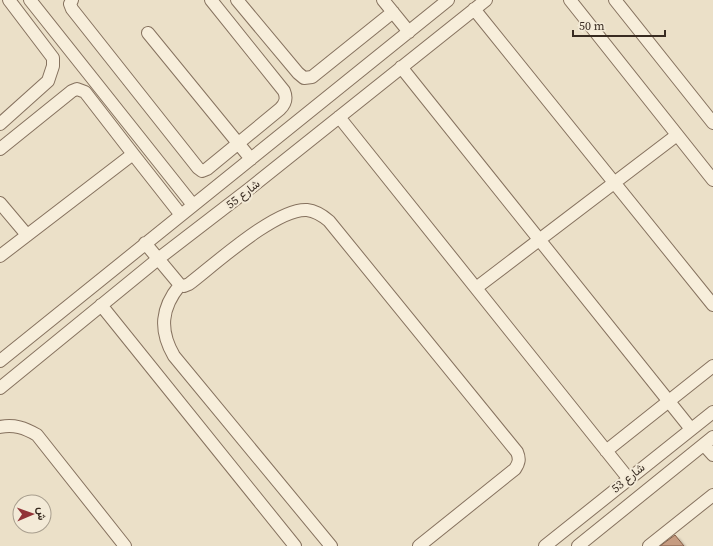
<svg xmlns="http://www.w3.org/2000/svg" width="713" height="546" font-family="'Source Serif 4',Vazirmatn,serif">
<defs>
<filter id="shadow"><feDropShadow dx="3.5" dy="3.5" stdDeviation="1" flood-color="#0004"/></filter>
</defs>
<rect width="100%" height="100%" fill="#ebe0c8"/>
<!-- building -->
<path fill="#c69c81" stroke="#845d46" filter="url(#shadow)" d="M675,535l9,11h-24z"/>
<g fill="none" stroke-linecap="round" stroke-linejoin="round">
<!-- minor casing -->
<g stroke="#86725f" stroke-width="14">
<path id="minor" d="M30,0l163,205
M72,0l-2,4 2,5 126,159 4,3 5,-2 73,-60c6,-6 7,-11 4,-18l-73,-91
M237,0l61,73 6,5 8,-1 81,-65
M383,0l26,32
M570,0l143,180
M615,0l98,123
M474,9l239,296
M148,33l103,126
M401,67l290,362
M339,117l289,361
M0,124l48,-43 5,-15v-8l-44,-58
M0,149l72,-58 5,-2 8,3 48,62 -133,102
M133,154l48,61
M0,203l27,32
M145,243l35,42
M476,288l201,-153
M101,305l194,241
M0,361l448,-361
M0,388l158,-129 91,-70 237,-189
M0,427c14,-3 25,1 37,8l88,111
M704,445l9,10
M606,451l107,-85
M331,546l-157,-190c-15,-26 -13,-48 6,-71l4,1 5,-2c25,-19 87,-76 118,-74 9,1 15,5 22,11l188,231c3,7 2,11 -2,17l-96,77
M545,546l168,-134
M578,546l135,-109
M649,546l64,-51"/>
</g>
<!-- minor -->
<use href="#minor" stroke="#f7eedb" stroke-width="12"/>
</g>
<g text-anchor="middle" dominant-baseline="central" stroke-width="4" stroke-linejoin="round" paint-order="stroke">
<!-- street labels -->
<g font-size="12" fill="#382b21" stroke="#f3ead7">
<text transform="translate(243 194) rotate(-38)">شارع 55</text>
<text transform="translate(628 478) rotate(-39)">شارع 53</text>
</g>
</g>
<!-- north arrow -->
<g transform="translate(32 514) rotate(88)"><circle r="19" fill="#f3ead7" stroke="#a89e8e"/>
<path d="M0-3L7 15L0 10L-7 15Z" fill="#913337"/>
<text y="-6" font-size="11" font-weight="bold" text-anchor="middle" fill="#382b21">ش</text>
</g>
<!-- scale -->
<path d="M573 30v6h92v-6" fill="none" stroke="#382b21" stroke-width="2"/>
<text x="579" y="30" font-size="12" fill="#382b21" stroke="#f3ead7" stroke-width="3" paint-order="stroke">50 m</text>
</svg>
